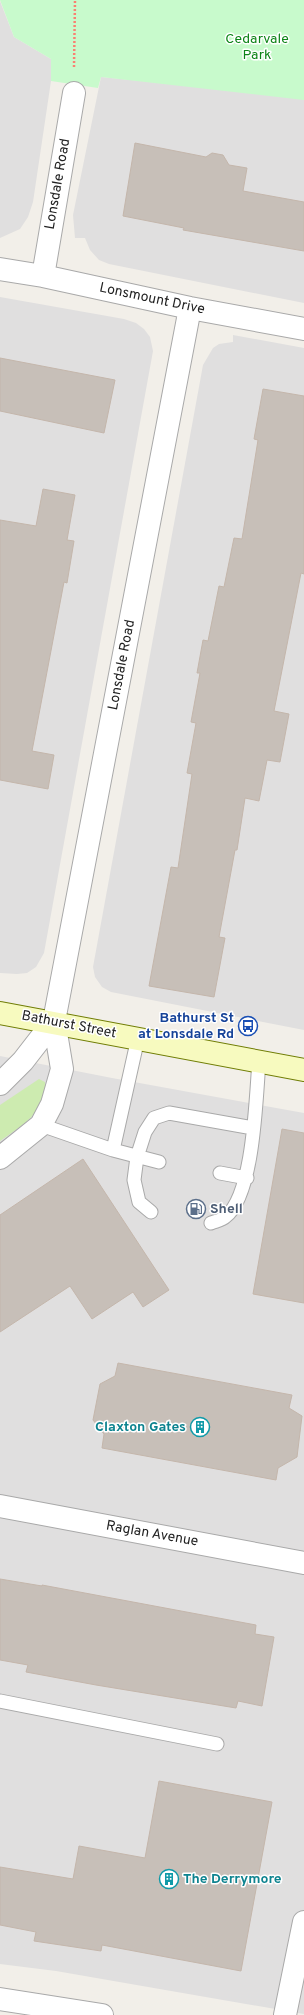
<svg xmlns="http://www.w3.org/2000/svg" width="304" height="2015" font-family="Overpass,sans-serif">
<rect width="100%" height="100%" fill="#f2efe9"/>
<!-- residential -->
<path fill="#e0dfdf" d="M0,1l14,36 37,22v22l-18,121 -5,15 -8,12 -20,9z
M101,77l203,20v206l-195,-39 -10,-4 -9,-10 -5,-12h-10l-2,-23z
M0,297l124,22 12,4 8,6 6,8 3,14 -109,602 -8,14 -9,6 -10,1 -17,-1z
M233,335l71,13v682l-193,-38 -9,-5 -7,-10 -2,-10 110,-602 10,-17 6,-4 14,-2z
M0,1056l112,22 192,35v901l-248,-43 -56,-7z"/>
<!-- grass -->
<path fill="#cdebb0" d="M39,1079l6,3c2,30 -24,44 -45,59v-36z"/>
<!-- park -->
<path fill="#c8facc" d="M0,0h304v100l-203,-23 -3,11 -47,-7v-22l-37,-22z"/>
<!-- building -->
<path fill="#c7bfb8" stroke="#c4b6ab" d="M135,143l71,14 6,-4 11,2 6,10 18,3 -4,23 61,11v49l-121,-21 1,-2 -61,-12z
M0,358l115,22 -11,53 -104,-22z
M263,389l41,7v178l-3,-1 -27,138 15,3 -9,48 -13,-2 -8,41 -14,-3 -8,52h-2l-16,87 6,1 -11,59 -65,-11 22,-119 7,1 14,-94 -5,-1 9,-50 -5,-1 9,-49h-3l6,-33 5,1 11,-55 5,1 10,-49 8,1 16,-99 -4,-1z
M43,489l32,6 -8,45 7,1 -7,42 -3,-1 -32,169 22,4 -6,34 -48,-9v-260l36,6z
M282,1129l22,4v170l-51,-9z
M83,1159l86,131 -26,17 -10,-15 -41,27 -22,-33 -70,46v-117z
M118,1363l174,32 -3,13 13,8 -5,41 -19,11 -2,12 -174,-32 2,-14 -11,-14 7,-36 15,-8z
M0,1579l42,7v-1l214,40 -1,9 19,3 -12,69 -24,-5 -2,7 -140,-23 -70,-13 2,-7 -28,-5z
M159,1781l113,21 -31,169 -139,-26 -1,6 -67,-10 2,-9 -36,-7v-58l73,12 6,-33 66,12z"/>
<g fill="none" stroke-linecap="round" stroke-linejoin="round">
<!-- service casing -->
<g stroke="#a9a9a9" stroke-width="15">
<path id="service" d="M41,1125l72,25 46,12
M113,1150l25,-112
M220,1173l27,5
M151,1212l-12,-10 -5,-22 3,-23 8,-25 9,-14 15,-5 84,15
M211,1223c5,-2 11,-3 14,-6 29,-21 31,-121 34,-156
M0,1701l217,43"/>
</g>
<!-- minor casing -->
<g stroke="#a9a9a9" stroke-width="24">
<path id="minor" d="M0,269l43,7 147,32 114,21
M43,276l31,-183
M0,1084l23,-23 31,-40
M0,1158l41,-33 11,-21 10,-35 -8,-48 136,-713
M0,1506l304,57
M285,2015l19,-93"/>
</g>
<!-- tertiary casing -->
<g stroke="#a9a9a9" stroke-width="24">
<path id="tertiary" d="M0,1999l102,16"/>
</g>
<!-- secondary casing -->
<g stroke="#707d05" stroke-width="24">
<path id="secondary" d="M0,1013l304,57"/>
</g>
<!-- path -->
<path stroke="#fa8072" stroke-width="2.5" stroke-dasharray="2 2" stroke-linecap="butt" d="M74,67l1,-67"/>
<!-- service -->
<use href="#service" stroke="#fff" stroke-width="13"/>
<!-- minor -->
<use href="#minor" stroke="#fff" stroke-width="22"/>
<!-- tertiary -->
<use href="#tertiary" stroke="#fff" stroke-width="22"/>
<!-- secondary -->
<use href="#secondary" stroke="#f7fabf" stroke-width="22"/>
</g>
<!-- icons -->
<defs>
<g id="bus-ring" transform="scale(1)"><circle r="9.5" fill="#fff" stroke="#1a4fb4" stroke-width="1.5"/><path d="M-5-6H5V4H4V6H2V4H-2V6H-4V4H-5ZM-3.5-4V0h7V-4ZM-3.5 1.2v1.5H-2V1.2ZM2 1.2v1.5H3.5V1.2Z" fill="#1a4fb4"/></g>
<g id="fuel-ring" transform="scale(1)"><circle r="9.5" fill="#fff" stroke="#5c6f8a" stroke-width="1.5"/><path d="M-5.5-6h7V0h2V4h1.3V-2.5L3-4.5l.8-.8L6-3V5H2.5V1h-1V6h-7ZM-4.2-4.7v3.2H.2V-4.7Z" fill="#5c6f8a"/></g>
<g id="building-ring" transform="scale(1)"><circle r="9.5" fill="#fff" stroke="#0f9aa8" stroke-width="1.5"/><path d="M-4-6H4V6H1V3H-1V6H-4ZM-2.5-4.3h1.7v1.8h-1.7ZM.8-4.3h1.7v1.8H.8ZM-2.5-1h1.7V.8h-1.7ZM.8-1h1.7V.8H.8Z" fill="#0f9aa8"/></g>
</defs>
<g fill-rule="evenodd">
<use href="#bus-ring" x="248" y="1026"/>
<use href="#fuel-ring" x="196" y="1209"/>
<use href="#building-ring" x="200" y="1427"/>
<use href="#building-ring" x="169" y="1879"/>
</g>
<g text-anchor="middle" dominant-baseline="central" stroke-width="3" stroke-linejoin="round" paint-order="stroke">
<!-- park labels -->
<g font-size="14" fill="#0c8416" stroke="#fff">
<text x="257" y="39">Cedarvale<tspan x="257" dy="16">Park</tspan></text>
</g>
<!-- street labels -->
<g font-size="14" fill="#222" stroke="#fff">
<text transform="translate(58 184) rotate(-80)">Lonsdale Road</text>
<text transform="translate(152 299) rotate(12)">Lonsmount Drive</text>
<text transform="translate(122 665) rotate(-79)">Lonsdale Road</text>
<text transform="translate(69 1025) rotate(11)">Bathurst Street</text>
<text transform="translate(152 1534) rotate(10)">Raglan Avenue</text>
</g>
<!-- transit labels -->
<g font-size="14" font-weight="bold" fill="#164399" stroke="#fff" text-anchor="end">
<text x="234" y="1018">Bathurst St<tspan x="234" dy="16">at Lonsdale Rd</tspan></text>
</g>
<!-- service labels -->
<g font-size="14" font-weight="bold" fill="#4e5e75" stroke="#fff" text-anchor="start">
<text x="210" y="1209">Shell</text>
</g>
<!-- culture labels -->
<g font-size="14" font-weight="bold" fill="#0d838f" stroke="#fff" text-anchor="end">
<text x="186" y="1427">Claxton Gates</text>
<text x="183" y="1879" text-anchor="start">The Derrymore</text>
</g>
</g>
</svg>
